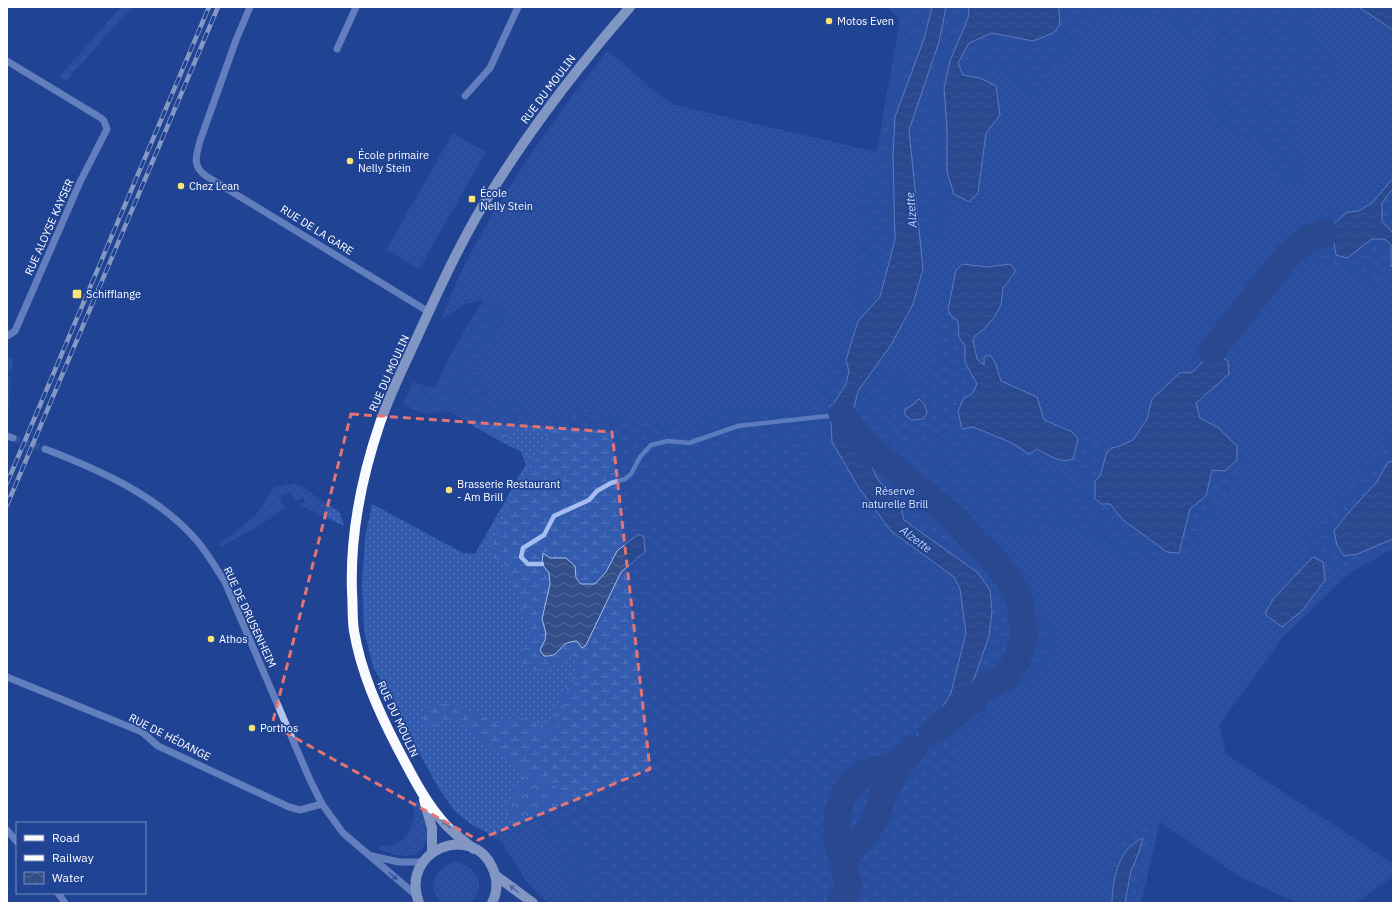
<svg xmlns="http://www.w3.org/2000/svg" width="1400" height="910" viewBox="0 0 1400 910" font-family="'IBM Plex Sans',sans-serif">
<defs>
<pattern id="grass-dots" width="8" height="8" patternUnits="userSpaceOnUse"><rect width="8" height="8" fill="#335cb0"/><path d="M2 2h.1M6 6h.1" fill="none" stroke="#5274bc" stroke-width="1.8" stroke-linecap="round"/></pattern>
<pattern id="forest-crowns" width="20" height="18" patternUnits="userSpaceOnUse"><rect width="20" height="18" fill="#335cb0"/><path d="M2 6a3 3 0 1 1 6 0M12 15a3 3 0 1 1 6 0" fill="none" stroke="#5274bc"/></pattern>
<pattern id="wetland-marsh" width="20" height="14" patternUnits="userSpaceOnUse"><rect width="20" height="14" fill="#335cb0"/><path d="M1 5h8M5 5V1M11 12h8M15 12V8" fill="none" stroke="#5274bc"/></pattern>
<pattern id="water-waves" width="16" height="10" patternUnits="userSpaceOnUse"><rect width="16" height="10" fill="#344e89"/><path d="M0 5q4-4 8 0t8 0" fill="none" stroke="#52699b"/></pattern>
</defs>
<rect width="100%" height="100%" fill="#204393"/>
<g fill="url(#grass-dots)">
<path d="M887 7H1393V462H1388L1357 554 1393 539V549L1352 571 1283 637 1219 725 1226 754 1393 864V876L1356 903H1298L1240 877 1160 822 1141 903H548L539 895 524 878 503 845 490 834 472 825 454 810 438 787 416 747 389 694 373 667 364 630 362 583 365 538 372 504 463 553 475 554 526 464 520 451 503 443 524 407 514 399 489 409 477 365 505 314 494 296 463 305 441 320C447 304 454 288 461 272 501 192 553 120 608 50L653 90 675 105 877 152 900 19Z"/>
<path d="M453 133 486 152 419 269 386 250Z"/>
<path d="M7 357 13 358 12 372 7 370Z"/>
<path d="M7 376 11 378 8 414H7Z"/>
<path d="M295 484 300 485 340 513 344 526 302 506 301 504 305 502 303 498 296 501 290 492 279 498 285 508 257 527 221 547 219 544 256 515 274 487Z"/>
<path d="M417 801C421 810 426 818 427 828 428 834 427 840 424 846 414 863 392 854 378 849L380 846C405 848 418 827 413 803Z"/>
<path d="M456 862C477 866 488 888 470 903H443C424 889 436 866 456 862Z"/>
</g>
<g fill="url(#forest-crowns)">
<path d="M121 7H132L66 81 59 77Z"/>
<path d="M887 7H932L924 39 895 117 893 156 895 240 881 245C877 266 875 297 855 309L852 305 863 239 860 197 873 177 900 19Z"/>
<path d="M946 7H969L968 18 950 61 944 88 947 126V172L954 194 943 236 920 233 909 130 939 42Z"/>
<path d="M1057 7H1314L1306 15 1312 41 1327 48 1335 70 1325 88 1310 94 1295 93 1298 126 1286 143 1305 158 1303 176 1290 184 1274 176 1271 161 1275 149 1260 145 1217 124 1201 84 1221 34 1199 18 1192 34 1180 35 1176 24 1160 17 1126 10 1085 21 1068 64 1049 72 1036 91H1025L1010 76 991 67 980 78 963 75 958 63 969 43 992 33 1033 41 1059 9Z"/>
<path d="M494 296 505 314 477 365 489 409 514 399 524 407 503 443 448 411 424 414 403 404 413 382 435 388 449 357 484 298Z"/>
<path d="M840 359 846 360 849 371 846 384 834 403 832 442 859 488 891 531 954 577 960 589H1013L1033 596 1054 633 1049 663 1025 683 1005 678 990 683 988 719 966 729 893 808 883 903H578L562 888 566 857 539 826H516L504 815 543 736 621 572 688 465 702 429 711 416 731 412 829 406 820 396V381L827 370Z"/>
<path d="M885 369H898L919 383 918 391 894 410 915 445 962 429 973 427 1010 442 1102 504H1110L1123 520 1167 552 1131 561 1063 522 1017 535 979 537 951 507 914 501 931 522 932 541 904 520 900 501 878 480 859 439 852 416 858 391Z"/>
</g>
<g fill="url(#wetland-marsh)" fill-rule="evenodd">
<path d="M1393 188V232L1382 221V203Z"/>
<path d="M1332 211 1347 212 1326 233 1347 258 1372 239H1385L1391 245V267L1383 277 1371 284 1363 283 1351 271 1337 266 1327 261H1318L1301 254 1294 257 1288 255V244L1300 232 1319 226 1322 217Z"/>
<path d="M948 310 951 316 958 321 959 337 965 346V362L977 384 973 393 963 399 959 412 962 429 915 445 902 444 892 426 894 410 918 391 931 371ZM918 400 925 405 905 409Z"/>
<path d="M581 408 630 423 668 425 676 427 689 443 688 465 715 456 736 438 797 444 806 458 745 744 752 756 765 760 807 751 843 725 868 678 893 643 929 622 960 589 966 633 951 693 933 723 919 733 898 758 865 773 923 750 927 740 949 719 978 573 932 541 931 522 914 501 913 485 933 494 951 507 979 537 1001 556 1017 579 1024 601 1028 639 1020 664 1004 684 998 688 956 730 962 903H612L593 883V865L556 785 518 768 458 722 441 719 434 726 427 728 422 722 424 711 437 703 459 706 496 723 515 717 534 720 543 736 553 733 583 664 573 656C563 660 545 671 534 670 529 669 523 664 519 659L520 655 528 645 530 629 516 587 504 563 494 560 490 549 509 504 558 420ZM637 534 645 552 621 572 586 645C572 640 564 640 557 654L540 650 545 640 546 633 542 619 550 584 549 573 542 564 543 553 550 558H566L576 578 581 584H595L606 572 617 551Z"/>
<path d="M1072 432 1112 448C1101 457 1105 470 1095 481V499L1085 480 1056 459 1067 461 1078 439Z"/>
<path d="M1393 434V462H1388L1376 483 1349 512 1334 531 1357 554 1393 539V544L1343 571 1302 552Z"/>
<path d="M1237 446 1242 456 1244 466 1240 479 1199 529 1188 550 1179 553 1190 509 1206 496 1212 470 1237 460Z"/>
<path d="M1144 825 1152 828 1141 866 1139 886 1131 903H1107L1108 876 1116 853 1127 836 1136 829Z"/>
</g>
<g fill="url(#water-waves)" stroke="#a5beef">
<path d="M932 7H946L939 42 909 130 923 269 913 304 891 345 858 391 852 416 859 439 878 480 900 501 904 520 978 573 990 590 992 611 989 636 975 676 966 697 949 719 927 740 923 750 892 778 864 773 898 758 919 733 933 723 951 693 966 633 960 589 954 577 891 531 859 488 832 442 830 406 834 403 846 384 849 371 846 360 858 321 880 297 895 240 893 156 895 117 924 39Z"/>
<path d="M969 7H1057L1059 9 1060 25 1053 33 1033 41 992 33 969 43 958 63 963 75 980 78 996 86 1000 115 986 133 978 193 969 202 954 194 947 172V126L944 88 950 61 968 18Z"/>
<path d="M1359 7H1393V30L1360 8Z"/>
<path d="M1393 178V188L1382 203V221L1393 233V263L1391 267V245L1385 239H1372L1347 258 1336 255 1334 243 1325 233 1347 212 1359 211 1373 202Z"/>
<path d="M963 264 987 267 1010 264 1016 271 1003 288 1001 305 995 316 984 329 975 336 973 340 977 359 984 365V357L990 355 995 362 1001 381 1037 397 1044 420 1072 432 1078 439 1073 459C1060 464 1049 455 1037 449L1029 454 1010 442 973 427 962 429 958 412 963 399 973 393 977 384 965 362V346L959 337 958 321 951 316 948 310 956 270Z"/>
<path d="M1212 351 1228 361 1229 374 1196 403 1200 418 1219 428 1237 446V460L1225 471 1212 470 1206 496 1190 509 1179 553 1167 552 1123 520 1110 504H1102L1095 499V481L1100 476 1107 452 1112 448 1120 446 1133 440 1147 419 1152 399 1180 373 1193 372Z"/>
<path d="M919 399 925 405 927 413 923 419 911 420 905 415V409L910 407Z"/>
<path d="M1388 462H1393V539L1357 554 1344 556 1337 545 1334 531 1349 512 1376 483Z"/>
<path d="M638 534 644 537 645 552 621 572 586 645 582 648 577 641C555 642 564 657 544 656L540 650 545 640 546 633 542 619 550 584 549 573 542 564 543 553 550 558H566L575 566 576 578 581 584H595L606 572 617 551Z"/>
<path d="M1313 557 1323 562 1325 580 1303 610 1282 627 1265 614 1273 599Z"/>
<path d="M1143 838 1139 852 1131 871 1125 903H1112C1112 886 1117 856 1132 845 1135 842 1139 840 1143 838Z"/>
</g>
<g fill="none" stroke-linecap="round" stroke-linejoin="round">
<path stroke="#a5beef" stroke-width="4.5" d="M542 564H528L521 557 523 548 544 535 554 516 589 500 597 491 611 483 625 479 631 474 640 457 651 445 668 441 689 443 738 426 837 415"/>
<g stroke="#344e89" stroke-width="27">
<path d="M1212 351 1288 255 1308 239 1325 233"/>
<path d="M842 414 859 439 913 485 952 516 973 540 991 557 1007 577 1020 600 1024 638 1016 662 1005 678 990 683 973 700 932 732"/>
<path d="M843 859 837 840 838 811 847 788 864 773 900 763"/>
<path d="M840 903 848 886 843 859 870 828 878 813 882 797 900 763 914 749"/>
</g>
<path stroke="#415fa3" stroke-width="7" stroke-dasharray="7 3.5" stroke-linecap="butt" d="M13 438 45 449"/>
<g stroke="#b1c5ee" stroke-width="7">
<path d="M250 7 236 40 200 141C196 156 192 166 206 176L429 312"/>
<path d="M337 49 356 7"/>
<path d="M7 61 101 118 104 121 107 129 80 182 15 331 7 336"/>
<path d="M465 96 490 68 518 7"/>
<path d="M7 436 13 438"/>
<path d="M45 449C100 470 159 496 198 542 208 554 216 568 225 582L310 780 322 804 343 833 417 896"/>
<path d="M7 677 142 732 158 746 289 807 300 810 322 804"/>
<path d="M7 830 17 842"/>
<path d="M372 856 399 862H423"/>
<path d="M58 893 65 903"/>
</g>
<g stroke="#f8faff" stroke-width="10">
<path d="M424 800 432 828V853"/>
<path d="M474 849C464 841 453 833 445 824 424 801 411 773 397 747 378 710 361 672 354 631 352 618 353 605 352 592 350 536 362 476 380 423 389 396 402 370 414 344 435 298 456 251 482 207 525 136 575 70 630 7"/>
<path d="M495 875 533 903"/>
<path d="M419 903C399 850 472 822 492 867 498 879 498 891 492 903"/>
</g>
<defs>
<g id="rail">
<path d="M7 483 209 7"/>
<path d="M7 505 218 7"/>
</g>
</defs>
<use href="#rail" stroke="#fff" stroke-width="4.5"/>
<use href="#rail" stroke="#204393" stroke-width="3" stroke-dasharray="9" stroke-linecap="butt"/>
</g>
<defs><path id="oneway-solid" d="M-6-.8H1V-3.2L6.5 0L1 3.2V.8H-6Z"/></defs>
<g fill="#8195c4">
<use href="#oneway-solid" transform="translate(446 824) rotate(-134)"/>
<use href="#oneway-solid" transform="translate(514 889) rotate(-143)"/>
</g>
<use fill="#5370b3" href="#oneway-solid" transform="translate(393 876) rotate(41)"/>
<path d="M0 0H1400V910H0ZM351 414 612 432 650 769 478 840 272 725Z" fill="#204393" fill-opacity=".55" fill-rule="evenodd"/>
<path fill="none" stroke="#e47373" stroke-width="3" stroke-dasharray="8 5" stroke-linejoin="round" d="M351 414 612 432 650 769 478 840 272 725Z"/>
<g fill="#fbe572" stroke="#204393" stroke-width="1.5">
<circle cx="829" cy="21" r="4"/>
<circle cx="350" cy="161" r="4"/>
<circle cx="181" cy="186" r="4"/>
<rect x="468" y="195" width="8" height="8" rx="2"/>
<rect x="72" y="289" width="10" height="10" rx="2"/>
<circle cx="449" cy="490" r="4"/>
<circle cx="211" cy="639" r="4"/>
<circle cx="252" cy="728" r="4"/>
</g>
<g text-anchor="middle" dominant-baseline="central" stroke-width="3.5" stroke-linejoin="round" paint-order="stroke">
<g font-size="11" fill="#fff" stroke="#204393" text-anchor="start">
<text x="837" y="21">Motos Even</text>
<text x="358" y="155">École primaire<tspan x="358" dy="13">Nelly Stein</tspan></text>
<text x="189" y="186">Chez Lean</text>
<text x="480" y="193">École<tspan x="480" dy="13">Nelly Stein</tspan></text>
<text x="86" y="294">Schifflange</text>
<text x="457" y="484">Brasserie Restaurant<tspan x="457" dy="13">- Am Brill</tspan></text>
<text x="219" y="639">Athos</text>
<text x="260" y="728">Porthos</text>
</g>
<g font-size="11" fill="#fff" stroke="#204393">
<text transform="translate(548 89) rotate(-53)">RUE DU MOULIN</text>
<text transform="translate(49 227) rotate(-66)">RUE ALOYSE KAYSER</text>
<text transform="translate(317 230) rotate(32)">RUE DE LA GARE</text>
<text transform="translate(389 373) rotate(-66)">RUE DU MOULIN</text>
<text transform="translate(250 617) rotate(65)">RUE DE DRUSENHEIM</text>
<text transform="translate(398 719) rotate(65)">RUE DU MOULIN</text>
<text transform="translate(170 737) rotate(27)">RUE DE HÉDANGE</text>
</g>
<g font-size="11" fill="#d7e2fa" stroke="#204393">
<text x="895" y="491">Réserve<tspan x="895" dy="13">naturelle Brill</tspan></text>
</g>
<g font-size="12" font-style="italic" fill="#bed0f4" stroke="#204393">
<text transform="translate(911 210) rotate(-95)">Alzette</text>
<text transform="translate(916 539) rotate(37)">Alzette</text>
</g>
</g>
<rect width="1400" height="910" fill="none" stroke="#ffffff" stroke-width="16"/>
<rect x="16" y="822" width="130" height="72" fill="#204393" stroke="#798ebe"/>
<rect x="24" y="835" width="20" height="6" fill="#f8faff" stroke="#798ebe"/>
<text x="52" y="842" font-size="12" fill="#ffffff">Road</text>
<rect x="24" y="855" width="20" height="6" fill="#ffffff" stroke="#798ebe"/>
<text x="52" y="862" font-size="12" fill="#ffffff">Railway</text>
<rect x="24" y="872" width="20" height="12" fill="url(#water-waves)" stroke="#798ebe"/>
<text x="52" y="882" font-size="12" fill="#ffffff">Water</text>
</svg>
